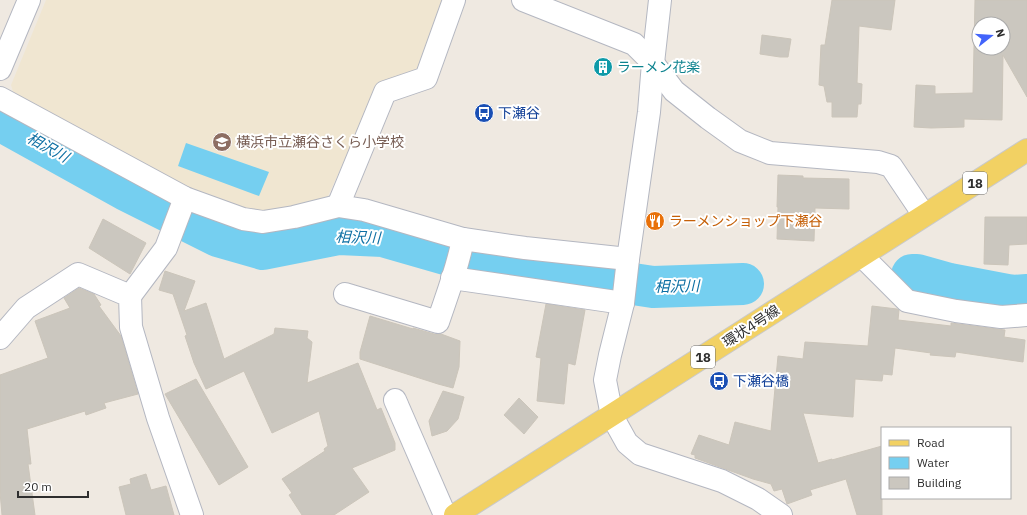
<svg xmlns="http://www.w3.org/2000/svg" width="1027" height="515" viewBox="0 0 1027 515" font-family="'IBM Plex Sans','Noto Sans JP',sans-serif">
<rect width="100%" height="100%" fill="#efe9e1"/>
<path fill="#f0e6d1" d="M46 0H444L425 60 413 76 377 90 327 198 295 209 257 212 165 182 16 102 11 85Z"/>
<path fill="#75cff0" d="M186 143 269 172 259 196 178 166Z"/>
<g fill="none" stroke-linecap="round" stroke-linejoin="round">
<g stroke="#75cff0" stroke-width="42">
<path d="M0 120 126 190 218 236 263 249 339 234 383 236 477 263 600 279 653 287 743 284"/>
<path d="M912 275H917L949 284 1012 296 1027 295"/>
</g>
</g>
<g fill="#cbc7bf" stroke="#cbc5ba" fill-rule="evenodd">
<path d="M832 0H895L891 30 859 26 857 83 862 84 861 104H858L857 117H832V102H827L824 86 819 85 821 45H825Z"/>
<path d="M975 0H1027V97L1003 55 1002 120 964 119V127L931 128 914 127 916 85 935 86V94L973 93ZM979 24H1003V48H979Z"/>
<path d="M762 35 791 39 788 57H780L760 54Z"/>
<path d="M778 175 803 176V178L849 179V209L815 208 814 241 777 239 778 207H777Z"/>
<path d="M985 217H1027V244L1009 245 1008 265 984 264Z"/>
<path d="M103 219 146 243 130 274 89 248Z"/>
<path d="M165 271 195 281 184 311 206 303 224 359 274 334 275 328 308 331 307 338 312 342 307 383 358 363 377 410 381 408 395 443V450L352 468 369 492 334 515H302L289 495 292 493 282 479 325 451 324 449 328 446 319 411 272 433 244 371 206 389 194 363 185 336 187 335 173 294 159 290Z"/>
<path d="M79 288 94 294 101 305 99 306 121 336 138 394 104 403 106 408 86 415 85 411 27 429 31 464H28L35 515H2L0 492V375L48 358 35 321 70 308 64 298Z"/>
<path d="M546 304 585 310 575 365 568 363 564 404 537 401 541 358 536 357Z"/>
<path d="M872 306 897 309 899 310 898 320 951 326V323L1005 330 1004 337 1025 340 1023 362 956 352 955 357 930 355 931 353 895 348 892 375 883 374 882 381 855 379 853 417 803 413 818 463 832 459V460L882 446V515H857L846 479 810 490 812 495 787 504 782 489 774 491 771 484 753 479 695 458V455L691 454 699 435 729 445 735 422 771 431 778 356 803 359 805 342 868 346Z"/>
<path d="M370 316 413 329V328L434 334H441L460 341 459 367 453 388 438 384 360 359V352Z"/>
<path d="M196 379 248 467 219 485 165 394Z"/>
<path d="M443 391 464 397 458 419 447 431 432 436 429 421Z"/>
<path d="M519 398 538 417 524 434 504 415Z"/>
<path d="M146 474 151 490 166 486 174 515H126L119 487 131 484 130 479Z"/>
</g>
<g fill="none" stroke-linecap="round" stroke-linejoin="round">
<defs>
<g id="minor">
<path d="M523 0 634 44 653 63 674 91 708 118 740 141 770 153 878 162 891 166 924 215"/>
<path d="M660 0 653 63 649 112 628 259 623 303 610 355 605 380 612 416 627 443 640 454 722 481 758 499 781 515"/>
<path d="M0 69 29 0"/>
<path d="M0 98 185 198 243 219 263 222 294 217 338 206 364 210 463 239 525 248 628 259"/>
<path d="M338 206 385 92 426 78 454 0"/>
<path d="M862 256 907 301 956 311 1001 317 1027 315"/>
<path d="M452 278 623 303"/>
<path d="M345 294 438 322C447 295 458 267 463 239"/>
<path d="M130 296 166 248 185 198"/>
<path d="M0 338 26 308 78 274 130 296 131 327 158 418 192 515"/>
<path d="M395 400 445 515"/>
</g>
<path id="major" d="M455 515C646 394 836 271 1027 150"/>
</defs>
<use href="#minor" stroke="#b4b7c1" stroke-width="24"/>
<use href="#major" stroke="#c9c9c9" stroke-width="24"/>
<use href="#minor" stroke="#fff" stroke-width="22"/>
<use href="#major" stroke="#f2d163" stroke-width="22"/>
</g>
<defs>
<symbol id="building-disc" viewBox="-11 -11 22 22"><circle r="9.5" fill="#0f9aa8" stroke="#fff"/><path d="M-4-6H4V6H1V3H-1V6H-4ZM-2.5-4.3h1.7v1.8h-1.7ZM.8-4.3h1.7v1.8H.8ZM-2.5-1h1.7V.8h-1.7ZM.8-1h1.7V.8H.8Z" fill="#fff"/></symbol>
<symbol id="bus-disc" viewBox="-11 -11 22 22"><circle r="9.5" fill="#1a4fb4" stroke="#fff"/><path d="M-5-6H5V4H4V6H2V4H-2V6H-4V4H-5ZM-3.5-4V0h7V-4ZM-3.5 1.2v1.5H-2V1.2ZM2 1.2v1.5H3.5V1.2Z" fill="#fff"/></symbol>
<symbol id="school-disc" viewBox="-11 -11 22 22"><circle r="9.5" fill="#8d6e63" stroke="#fff"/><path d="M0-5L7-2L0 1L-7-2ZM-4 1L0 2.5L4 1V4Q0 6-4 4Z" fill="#fff"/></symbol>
<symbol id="restaurant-disc" viewBox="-11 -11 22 22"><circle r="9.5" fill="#e8710a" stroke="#fff"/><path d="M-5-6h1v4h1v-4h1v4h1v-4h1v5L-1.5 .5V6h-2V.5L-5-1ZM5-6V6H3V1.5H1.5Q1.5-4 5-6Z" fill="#fff"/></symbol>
</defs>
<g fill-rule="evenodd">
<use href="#building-disc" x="592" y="56" width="22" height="22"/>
<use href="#bus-disc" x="473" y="102" width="22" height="22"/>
<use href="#school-disc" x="211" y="131" width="22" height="22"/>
<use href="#restaurant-disc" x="644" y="210" width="22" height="22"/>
<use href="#bus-disc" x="708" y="370" width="22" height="22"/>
</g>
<g text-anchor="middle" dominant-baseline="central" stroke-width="4" stroke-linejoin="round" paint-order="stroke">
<g fill="#fff" stroke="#6d6d6d" stroke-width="1">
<rect x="963" y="172" width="24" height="22" rx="3"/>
<rect x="691" y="346" width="24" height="22" rx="3"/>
</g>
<g font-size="13" font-weight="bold" fill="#2e2e2e">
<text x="975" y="183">18</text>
<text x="703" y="357">18</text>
</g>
<g font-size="14" fill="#0d838f" stroke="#fff" text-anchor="start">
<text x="617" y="67">ラーメン花楽</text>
</g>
<g font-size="14" fill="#164399" stroke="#fff" text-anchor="start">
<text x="498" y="113">下瀬谷</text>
<text x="733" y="381">下瀬谷橋</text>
</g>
<g font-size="14" fill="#785e54" stroke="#fff" text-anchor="start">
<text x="236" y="142">横浜市立瀬谷さくら小学校</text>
</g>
<g font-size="14" fill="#c56008" stroke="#fff" text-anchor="start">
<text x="669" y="221">ラーメンショップ下瀬谷</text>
</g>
<g font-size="14" fill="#2e2e2e" stroke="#fff">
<text transform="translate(751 326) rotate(-33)">環状4号線</text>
</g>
<g font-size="15" font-style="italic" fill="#0d6fa3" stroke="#fff">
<text transform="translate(48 147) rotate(29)">相沢川</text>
<text transform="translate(358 237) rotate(2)">相沢川</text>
<text transform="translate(677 286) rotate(-1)">相沢川</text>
</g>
</g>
<rect x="881" y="427" width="130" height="72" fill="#ffffff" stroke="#ababab"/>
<rect x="889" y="440" width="20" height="6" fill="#f2d163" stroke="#ababab"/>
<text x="917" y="447" font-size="12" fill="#2e2e2e">Road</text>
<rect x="889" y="457" width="20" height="12" fill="#75cff0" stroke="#ababab"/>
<text x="917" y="467" font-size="12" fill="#2e2e2e">Water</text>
<rect x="889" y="477" width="20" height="12" fill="#cbc7bf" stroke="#ababab"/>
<text x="917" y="487" font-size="12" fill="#2e2e2e">Building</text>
<g transform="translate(991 36) rotate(73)"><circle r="19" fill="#ffffff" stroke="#ababab"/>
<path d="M0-3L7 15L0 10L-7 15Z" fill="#4264fb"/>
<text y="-6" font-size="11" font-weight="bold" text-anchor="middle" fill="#2e2e2e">N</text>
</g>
<path d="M18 491v6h70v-6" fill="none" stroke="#2e2e2e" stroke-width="2"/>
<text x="24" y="491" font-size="12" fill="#2e2e2e" stroke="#ffffff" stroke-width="3" paint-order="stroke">20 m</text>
</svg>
